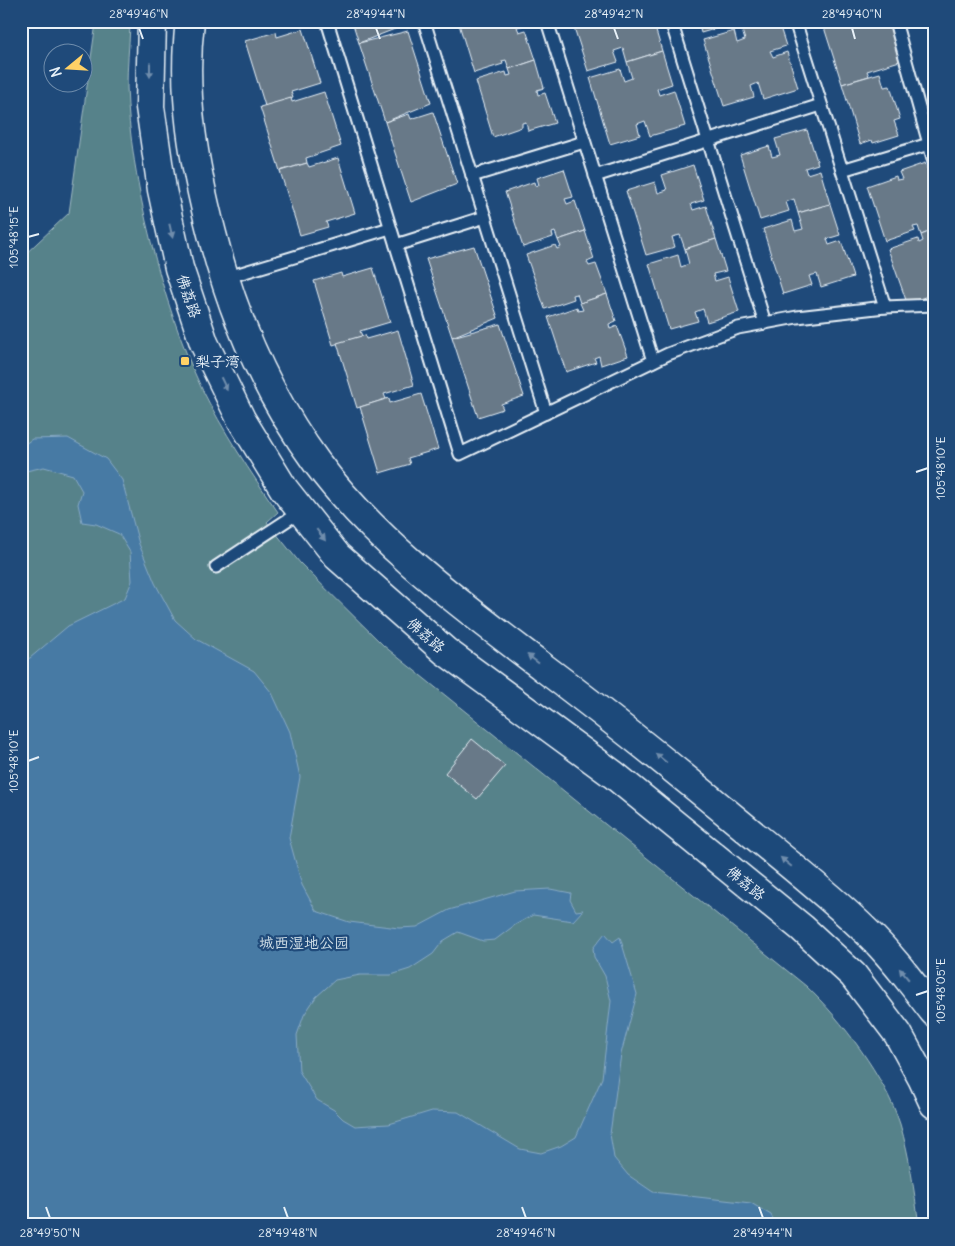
<svg xmlns="http://www.w3.org/2000/svg" width="955" height="1246" viewBox="0 0 955 1246" font-family="Delius,'LXGW WenKai TC',sans-serif">
<rect width="100%" height="100%" fill="#1f4a7a"/>
<filter id="ink" filterUnits="userSpaceOnUse"><feTurbulence type="fractalNoise" baseFrequency=".02" numOctaves="2"/><feDisplacementMap in="SourceGraphic" scale="10" xChannelSelector="R" yChannelSelector="G"/><feConvolveMatrix kernelMatrix="1 2 1 2 8 2 1 2 1" color-interpolation-filters="sRGB"/></filter>
<g filter="url(#ink)">
<path fill="#57828a" stroke="#a0bac1" d="M96 23 130 26C129 46 127 67 127 87 130 178 162 304 201 387 223 431 250 472 278 512L267 522 300 563 384 646 806 986C842 1020 885 1077 900 1124 910 1157 914 1191 919 1225H21V258L69 213Z"/>
<path fill="#477aa4" stroke="#87aac6" d="M68 438 106 459 122 480 139 544 155 583 175 620 196 639 254 671 272 693 290 732 300 777 289 838 302 885 316 911 349 922 399 928 417 927 449 910 515 891 550 889 571 893 570 900 576 911 583 910 573 921 533 915 515 925 495 940 483 941 458 932 443 941 433 954 410 969 391 975H360L335 980 316 997 304 1015 297 1035 299 1071 317 1100 334 1110 343 1119 355 1126 370 1125 389 1124 432 1111 458 1112 520 1149 541 1153 561 1146 576 1137 602 1078 611 1001 605 976 594 957 593 948 605 933 613 942 620 937 637 994 621 1054 610 1134 614 1158 628 1175 653 1192 751 1203 771 1215 776 1225H21V661L30 658 68 626 125 598 132 581 130 552 119 534 96 524 82 522 78 504 82 491 73 475 44 467 26 471 25 486 21 492V447L32 439Z"/>
<g fill="#687988" stroke="#e8f1f8">
<path d="M352 21H404L405 25 359 43Z"/>
<path d="M458 21H524L525 25 517 27 519 32 526 30 536 60 509 69 506 60 502 61 503 64 474 73Z"/>
<path d="M572 21H653L662 51 627 62 623 48 614 51 618 62 588 71Z"/>
<path d="M698 21H731V24L701 33Z"/>
<path d="M750 21H778L786 46 770 51 773 57 787 52 798 88 763 99 758 83 751 86 754 97 724 106 703 40 734 31 737 43 745 40 740 24Z"/>
<path d="M822 21H891L903 60 867 71 869 76 842 84Z"/>
<path d="M303 29 320 83 291 92 293 98 265 106 245 41 276 32 277 37Z"/>
<path d="M408 31 431 103 385 122 359 43Z"/>
<path d="M662 51 672 84 657 89 659 95 674 90 685 126 650 136 645 121 637 124 640 135 610 144 590 78 620 69 624 81 632 78 627 62Z"/>
<path d="M536 60 544 88 537 90 538 95 545 93 555 123 528 131 526 122 522 123V127L493 137 476 81 506 72 507 76 511 75 509 69Z"/>
<path d="M880 73 884 87 890 86 900 119 894 121 899 135 873 143 872 140 860 144 842 84Z"/>
<path d="M324 92 341 146 306 158 307 163 280 171 260 107 291 98 292 102Z"/>
<path d="M433 112 457 184 411 202 385 122 409 114 411 119Z"/>
<path d="M807 130 818 164 805 168 807 174 820 170 830 204 798 213 794 199 786 202 789 211 760 220 740 155 769 146 772 157 780 155 775 139Z"/>
<path d="M338 158 355 213 326 222 328 227 300 235 280 171 307 163 309 167Z"/>
<path d="M925 163 934 187V191L928 193 929 198 934 196V230L921 235 918 226 913 227 915 231 885 241 867 186 896 176 897 180 902 179 899 172Z"/>
<path d="M693 165 704 200 691 204 693 210 706 206 716 239 685 249 680 235 672 237 675 247 646 255 626 191 655 182 658 193 667 190 662 175Z"/>
<path d="M564 169 573 197 565 199 567 204 575 201 585 231 558 240 555 232 552 233 553 237 523 247 505 192 534 182 535 186 539 185 537 178Z"/>
<path d="M830 204 840 235 827 239 829 245 841 241 853 277 821 287 817 274 809 276 812 285 783 294 763 229 792 220 795 231 803 229 798 213Z"/>
<path d="M934 230V294L907 303 888 249 918 239 919 243 923 241 921 235Z"/>
<path d="M585 231 594 259 587 262 589 266 596 264 607 294 580 303 577 294 573 295 574 299 545 309 526 255 555 245 557 249 561 247 558 240Z"/>
<path d="M716 239 726 271 713 274 715 281 728 277 739 312 707 322 703 309 695 312 698 321 669 329 649 264 678 255 681 267 689 264 685 249Z"/>
<path d="M474 246 498 318 452 337 426 259Z"/>
<path d="M373 268 390 322 360 331 362 336 333 345 314 281 341 273 342 277Z"/>
<path d="M607 294 616 321 609 324 610 329 617 326 628 356 601 365 599 356 594 358 596 362 566 372 548 317 577 307 578 311 583 310 580 303Z"/>
<path d="M500 324 524 396 501 404 503 409 478 417 452 337Z"/>
<path d="M398 330 414 385 384 394 386 399 357 408 337 343 365 335 366 339Z"/>
<path d="M421 394 438 449 408 458 410 464 380 473 360 407 389 398 390 403Z"/>
<path d="M472 739 505 766 477 799 445 773Z"/>
</g>
<g fill="none" stroke-linecap="round" stroke-linejoin="round">
<defs>
<g id="service">
<path d="M327 21 460 454 668 354 738 328 797 317 885 307 934 305"/>
<path d="M424 21 546 413"/>
<path d="M547 21 653 361"/>
<path d="M671 21 765 323"/>
<path d="M795 21 885 307"/>
<path d="M895 21 934 162"/>
<path d="M842 170 929 144"/>
<path d="M472 176 584 142"/>
<path d="M595 176 821 105"/>
<path d="M396 245 485 217"/>
<path d="M225 278 390 228"/>
<path d="M216 567 301 511"/>
</g>
<g id="secondary">
<path d="M152 21 150 107 162 190 179 268 204 343 241 419 284 489 337 556 445 651 614 775 802 928 853 975 898 1034 922 1078 934 1104"/>
<path d="M190 21C181 93 194 165 212 234 233 316 267 395 317 463 378 545 464 607 544 668 612 719 678 772 743 826 785 861 828 894 867 932 892 956 913 985 934 1012"/>
</g>
</defs>
<use href="#service" stroke="#e8f1f8" stroke-width="15"/>
<use href="#secondary" stroke="#e8f1f8" stroke-width="31"/>
<use href="#service" stroke="#1f4a7a" stroke-width="11"/>
<use href="#secondary" stroke="#1f4a7a" stroke-width="28"/>
</g>
<defs><path id="oneway-solid" d="M-6-.8H1V-3.2L6.5 0L1 3.2V.8H-6Z" transform="scale(1.25)"/></defs>
<g fill="#6f8dac">
<use href="#oneway-solid" transform="translate(150 70) rotate(90)"/>
<use href="#oneway-solid" transform="translate(171 231) rotate(77)"/>
<use href="#oneway-solid" transform="translate(224 384) rotate(64)"/>
<use href="#oneway-solid" transform="translate(321 535) rotate(52)"/>
<use href="#oneway-solid" transform="translate(533 659) rotate(-143)"/>
<use href="#oneway-solid" transform="translate(661 758) rotate(-140)"/>
<use href="#oneway-solid" transform="translate(786 862) rotate(-140)"/>
<use href="#oneway-solid" transform="translate(904 974) rotate(-130)"/>
</g>
</g>
<path fill="none" stroke="#e8f1f8" stroke-width="2" d="M139 28 143 39M376 28 380 39M614 28 618 39M852 28 855 39M28 237 39 234M916 472 928 468M28 761 39 757M916 995 928 991M46 1207 50 1218M284 1207 288 1218M522 1207 526 1218M759 1207 763 1218"/>
<rect fill="#ffd166" stroke="#1f4a7a" stroke-width="2" x="180" y="356" width="10" height="10" rx="2.5"/>
<g text-anchor="middle" dominant-baseline="central" stroke-width="4.5" stroke-linejoin="round" paint-order="stroke">
<g font-size="15" fill="#e8f1f8" stroke="#1f4a7a">
<text transform="translate(189 296) rotate(71)">佛荔路</text>
<text transform="translate(426 635) rotate(41)">佛荔路</text>
<text transform="translate(746 883) rotate(39)">佛荔路</text>
</g>
<g font-size="15" fill="#e8f1f8" stroke="#1f4a7a" text-anchor="start">
<text x="195" y="361">梨子湾</text>
</g>
<g font-size="15" fill="#d2e0e8" stroke="#1f4a7a">
<text x="304" y="942">城西湿地公园</text>
</g>
</g>
<rect width="955" height="1246" fill="none" stroke="#1f4a7a" stroke-width="55"/>
<g transform="translate(68 68) rotate(252)"><circle r="24" fill="#1f4a7a" stroke="#6f8dac"/>
<path d="M0-4L9 19L0 12L-9 19Z" fill="#ffd166"/>
<text y="-8" font-size="14" font-weight="bold" text-anchor="middle" fill="#e8f1f8">N</text>
</g>
<rect x="28" y="28" width="900" height="1190" fill="none" stroke="#e8f1f8" stroke-width="2"/>
<g font-size="12" text-anchor="middle" fill="#e8f1f8">
<text x="139" y="18">28°49'46"N</text>
<text x="376" y="18">28°49'44"N</text>
<text x="614" y="18">28°49'42"N</text>
<text x="852" y="18">28°49'40"N</text>
<text transform="translate(14 237) rotate(-90)" y="4">105°48'15"E</text>
<text transform="translate(941 468) rotate(-90)" y="4">105°48'10"E</text>
<text transform="translate(14 761) rotate(-90)" y="4">105°48'10"E</text>
<text transform="translate(941 991) rotate(-90)" y="4">105°48'05"E</text>
<text x="50" y="1237">28°49'50"N</text>
<text x="288" y="1237">28°49'48"N</text>
<text x="526" y="1237">28°49'46"N</text>
<text x="763" y="1237">28°49'44"N</text>
</g>
</svg>
